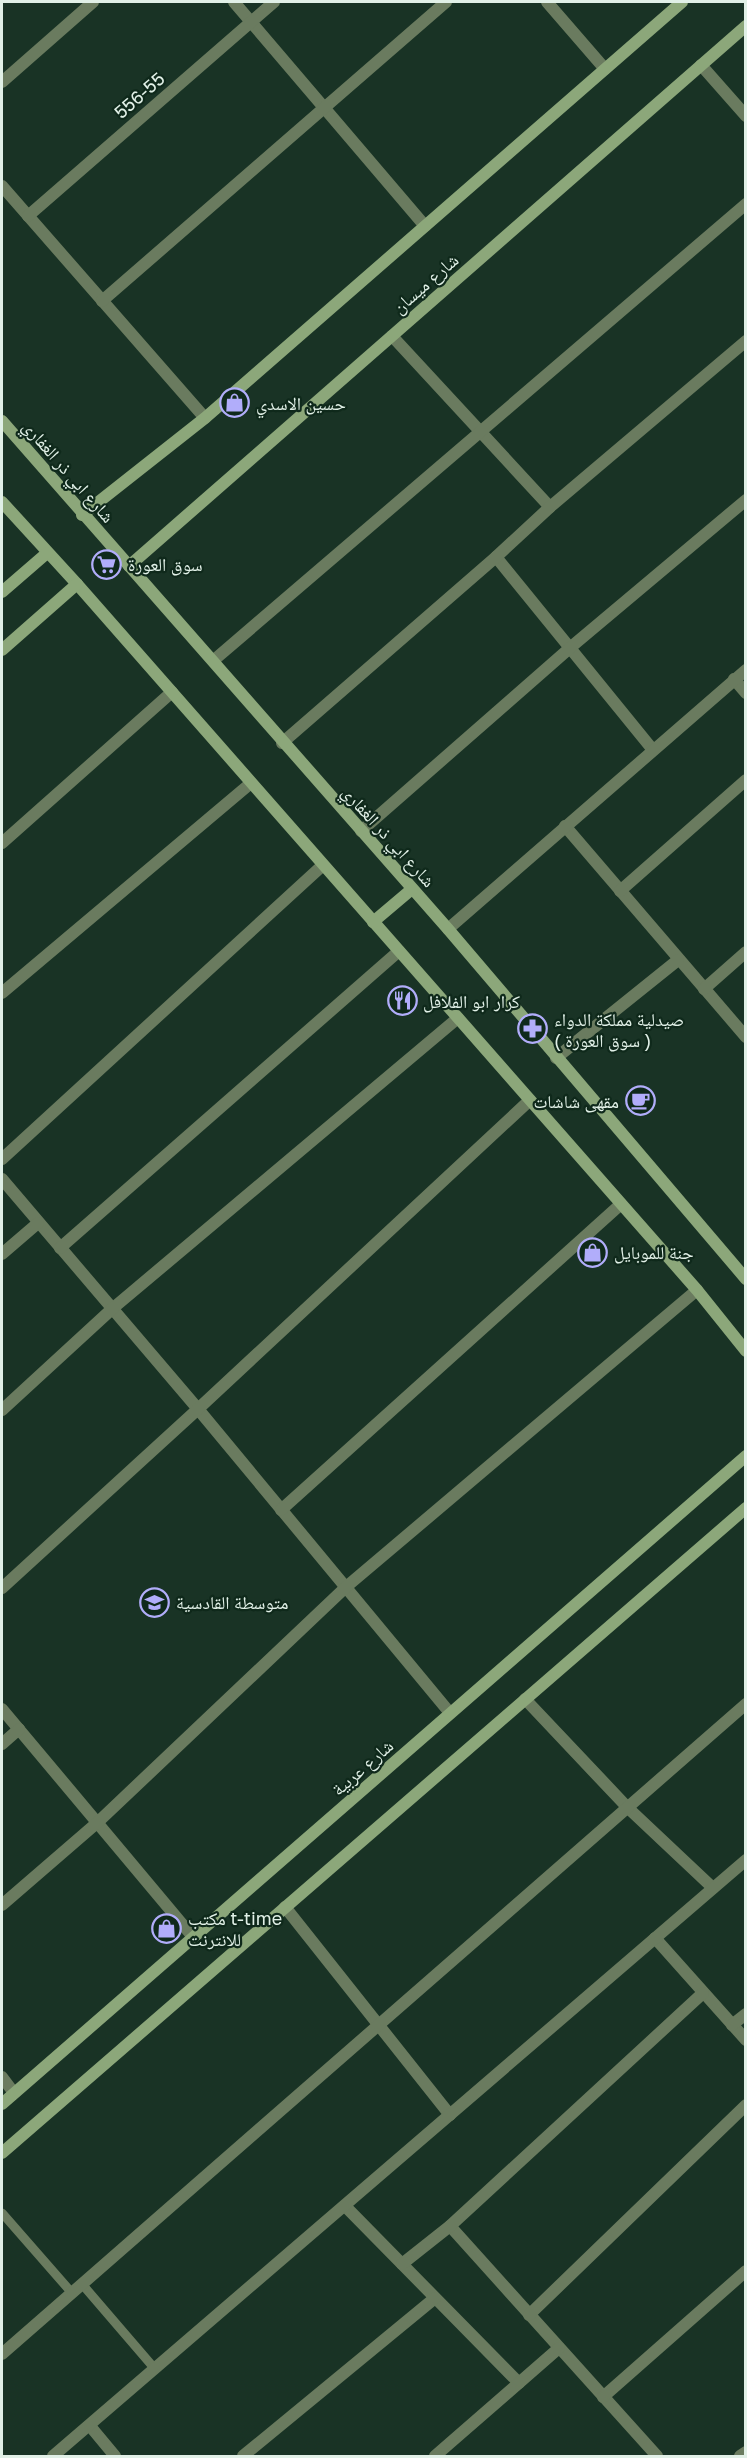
<svg xmlns="http://www.w3.org/2000/svg" width="747" height="2458" viewBox="0 0 747 2458" font-family="'Golos Text','Noto Naskh Arabic',sans-serif">
<rect width="100%" height="100%" fill="#193325"/>
<g fill="none" stroke-linecap="round" stroke-linejoin="round">
<g stroke="#6a7b5f" stroke-width="9">
<path d="M2 2213 72 2293"/>
<path d="M82 2284 155 2369"/>
</g>
<g stroke="#6a7b5f" stroke-width="12">
<path d="M234 2 425 226"/>
<path d="M547 2 605 69"/>
<path d="M701 65 746 116"/>
<path d="M2 82 93 2"/>
<path d="M2 186 205 418"/>
<path d="M28 216 274 2"/>
<path d="M102 301 446 2"/>
<path d="M392 336 550 507"/>
<path d="M496 557 653 750"/>
<path d="M214 660 746 204"/>
<path d="M734 679 746 693"/>
<path d="M282 743 496 557 550 507 746 341"/>
<path d="M565 826 746 1037"/>
<path d="M361 831 571 647 746 500"/>
<path d="M2 843 172 692"/>
<path d="M620 891 746 780"/>
<path d="M448 929 746 670"/>
<path d="M704 989 746 952"/>
<path d="M2 993 251 783"/>
<path d="M556 1058 678 960"/>
<path d="M2 1159 323 865"/>
<path d="M2 1179 198 1409 450 1713"/>
<path d="M60 1248 399 951"/>
<path d="M2 1254 38 1223"/>
<path d="M2 1410 112 1309 458 1018"/>
<path d="M281 1510 621 1204"/>
<path d="M2 1588 198 1409 530 1100"/>
<path d="M525 1699 627 1807 713 1888"/>
<path d="M2 1709 193 1937"/>
<path d="M2 1744 19 1729"/>
<path d="M2 1905 98 1822 346 1587 697 1290"/>
<path d="M285 1907 450 2115"/>
<path d="M655 1938 746 2040"/>
<path d="M732 2025 746 2014"/>
<path d="M2 2077 14 2093"/>
<path d="M345 2206 519 2383"/>
<path d="M450 2226 657 2456"/>
<path d="M402 2264 450 2226 703 1993"/>
<path d="M529 2315 746 2105"/>
<path d="M2 2354 746 1704"/>
<path d="M603 2397 746 2271"/>
<path d="M90 2426 115 2456"/>
<path d="M53 2456 746 1860"/>
<path d="M243 2456 435 2298"/>
<path d="M435 2456 559 2348"/>
<path d="M740 2456 746 2452"/>
</g>
<g stroke="#8ca77a" stroke-width="12">
<path d="M2 421 448 929 746 1279"/>
<path d="M2 502 77 584 697 1290 746 1351"/>
<path d="M82 515 205 418 682 2"/>
<path d="M129 566 746 26"/>
<path d="M2 592 47 553"/>
<path d="M2 650 77 584"/>
<path d="M373 922 412 889"/>
<path d="M2 2104 746 1456"/>
<path d="M2 2153 746 1508"/>
</g>
</g>
<defs>
<symbol id="shop-ring" viewBox="-11 -11 22 22"><circle r="9.5" fill="#0f291b" stroke="#b1adfa" stroke-width="1.5"/><path d="M-5-2.5h2.3a2.7 3.5 0 0 1 5.4 0H5L5.5 6h-11ZM-1.5-2.5h3a1.5 2.3 0 0 0-3 0Z" fill="#b1adfa"/></symbol>
<symbol id="supermarket-ring" viewBox="-11 -11 22 22"><circle r="9.5" fill="#0f291b" stroke="#b1adfa" stroke-width="1.5"/><path d="M-6-5.5h2.5l.6 2H6L4.5 2H-2.5L-4.4-4H-6ZM-1.5 3.2a1.3 1.3 0 1 0 .1 0ZM3 3.2a1.3 1.3 0 1 0 .1 0Z" fill="#b1adfa"/></symbol>
<symbol id="restaurant-ring" viewBox="-11 -11 22 22"><circle r="9.5" fill="#0f291b" stroke="#b1adfa" stroke-width="1.5"/><path d="M-5-6h1v4h1v-4h1v4h1v-4h1v5L-1.5 .5V6h-2V.5L-5-1ZM5-6V6H3V1.5H1.5Q1.5-4 5-6Z" fill="#b1adfa"/></symbol>
<symbol id="pharmacy-ring" viewBox="-11 -11 22 22"><circle r="9.5" fill="#0f291b" stroke="#b1adfa" stroke-width="1.5"/><path d="M-2-6h4v4h4v4h-4v4h-4v-4h-4v-4h4Z" fill="#b1adfa"/></symbol>
<symbol id="cafe-ring" viewBox="-11 -11 22 22"><circle r="9.5" fill="#0f291b" stroke="#b1adfa" stroke-width="1.5"/><path d="M-5.5-4.5H6V0H3Q3 3.5 0 3.5H-2.5Q-5.5 3.5-5.5 0ZM3-3.2v2h1.7v-2ZM-6 4.5H4V6H-6Z" fill="#b1adfa"/></symbol>
<symbol id="school-ring" viewBox="-11 -11 22 22"><circle r="9.5" fill="#0f291b" stroke="#b1adfa" stroke-width="1.5"/><path d="M0-5L7-2L0 1L-7-2ZM-4 1L0 2.5L4 1V4Q0 6-4 4Z" fill="#b1adfa"/></symbol>
</defs>
<g fill-rule="evenodd">
<use href="#shop-ring" x="218" y="386" width="33" height="33"/>
<use href="#supermarket-ring" x="90" y="548" width="33" height="33"/>
<use href="#restaurant-ring" x="386" y="984" width="33" height="33"/>
<use href="#pharmacy-ring" x="516" y="1012" width="33" height="33"/>
<use href="#cafe-ring" x="624" y="1084" width="33" height="33"/>
<use href="#shop-ring" x="576" y="1236" width="33" height="33"/>
<use href="#school-ring" x="138" y="1586" width="33" height="33"/>
<use href="#shop-ring" x="150" y="1912" width="33" height="33"/>
</g>
<g text-anchor="middle" dominant-baseline="central" stroke-width="4.5" stroke-linejoin="round" paint-order="stroke">
<g font-size="18" fill="#e1f0e7" stroke="#0f291b">
<text transform="translate(139 95) rotate(-41)">556-55</text>
<text transform="translate(425 283) rotate(-41)">شارع ميسان</text>
<text transform="translate(69 471) rotate(49)">شارع ابي ذر الغفاري</text>
<text transform="translate(389 836) rotate(48)">شارع ابي ذر الغفاري</text>
<text transform="translate(362 1767) rotate(-41)">شارع عربية</text>
</g>
<g font-size="18" fill="#e1f0e7" stroke="#0f291b" text-anchor="start">
<text x="256" y="403">حسين الاسدي</text>
<text x="128" y="564">سوق العورة</text>
<text x="423" y="1001">كرار ابو الفلافل</text>
<text x="554" y="1019">صيدلية مملكة الدواء<tspan x="554" dy="21">( سوق العورة )</tspan></text>
<text x="619" y="1101" text-anchor="end">مقهى شاشات</text>
<text x="614" y="1252">جنة للموبايل</text>
<text x="176" y="1602">متوسطة القادسية</text>
<text x="188" y="1918">مكتب t-time<tspan x="188" dy="21">للانترنت</tspan></text>
</g>
</g>
<rect width="747" height="2458" fill="none" stroke="#e1f0e7" stroke-width="6"/>
</svg>
